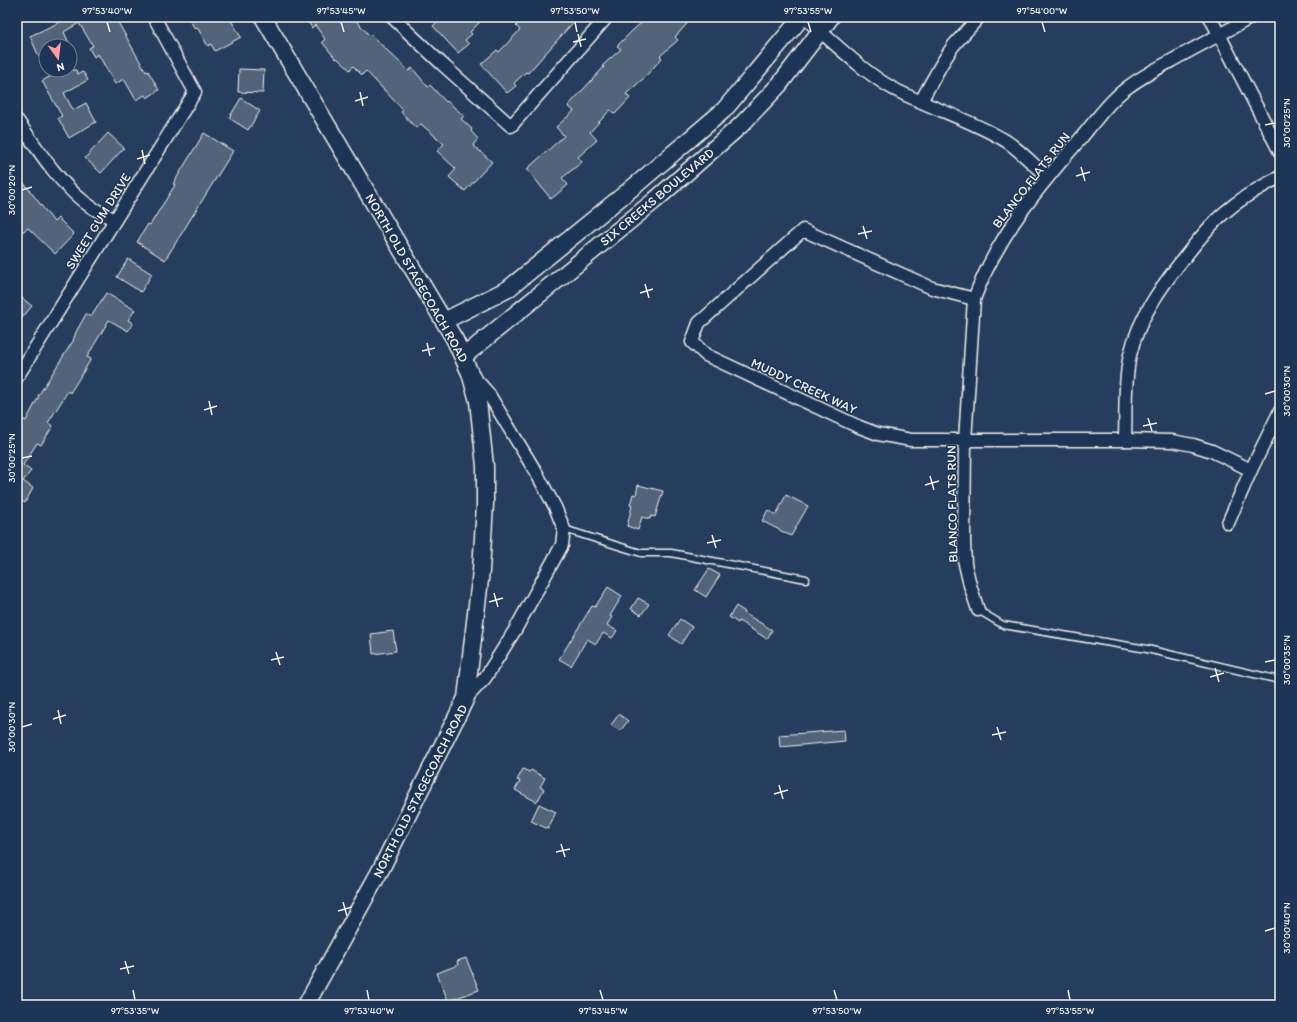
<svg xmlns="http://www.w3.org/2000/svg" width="1297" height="1022" viewBox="0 0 1297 1022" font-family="Itim,sans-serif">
<rect width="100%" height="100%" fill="#263d5d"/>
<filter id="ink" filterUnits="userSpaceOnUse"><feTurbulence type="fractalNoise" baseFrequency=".025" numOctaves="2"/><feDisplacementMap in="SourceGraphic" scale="8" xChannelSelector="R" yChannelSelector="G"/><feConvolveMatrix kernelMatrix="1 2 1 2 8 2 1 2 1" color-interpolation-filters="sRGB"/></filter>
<g filter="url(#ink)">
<g fill="#52647b" stroke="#f4f1e8">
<path d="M71 17H115L146 72 148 71 159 90 147 98 145 95 136 100 124 79 115 84 98 54 94 57 89 48 93 46 79 23 64 32 69 43 62 46H46V53L39 57 30 36Z"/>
<path d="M188 17H229L241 37 215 51 211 44 208 46 197 27 195 29Z"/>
<path d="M305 17H353L369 35 370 34 409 71 412 68 428 87 430 85 446 102 447 101 464 116 461 119 472 129 471 131 478 139 473 145 492 162 465 191 449 177 456 169 437 151 444 144 421 124 416 128 401 112 403 110 366 71 362 75 353 66 350 70 337 58 336 59 322 42 325 39 315 25 312 28Z"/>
<path d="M442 17H485L470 32 472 34 465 40 469 44 458 53 433 26Z"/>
<path d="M524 17H578L528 73 526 72 514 83 516 86 507 93 481 64 497 50 499 52 520 30 516 26Z"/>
<path d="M648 17H693L675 37 678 40 660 56 662 58 644 78 626 94 630 98 615 114 610 110 590 132 597 140 578 157 582 162 562 178 568 185 551 199 527 169 564 136 556 127 574 111 568 106 604 67 602 66 621 49 617 46 632 31Z"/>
<path d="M239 69 264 70 263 93 238 92Z"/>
<path d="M62 70H76L78 74 83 72 88 80 64 93 73 110 86 103 96 122 69 138 58 118 62 116 42 81Z"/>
<path d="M241 98 260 111 248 130 229 118Z"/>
<path d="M108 133 124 148 101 173 85 158Z"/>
<path d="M204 133 233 151 165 260 137 242 148 224 150 225 175 185 173 184Z"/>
<path d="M17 174 54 222 58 218 74 234 55 254 28 228 22 232 17 225 21 222 17 216Z"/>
<path d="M128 259 152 274 141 292 117 277Z"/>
<path d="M106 293 135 310 128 320 133 323 128 331 109 320 87 357 91 359 85 369 70 393 68 391 48 423 53 426 41 445 37 443 23 465 31 471 23 481 33 488 25 503 17 498V428L23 419 26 421 39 396H38L73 341 76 332 86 314 91 317Z"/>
<path d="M17 294 32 306 17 324Z"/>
<path d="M638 485 663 491 655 517 651 516 650 519 642 517 638 530 627 526 632 506 630 505 633 494 636 495Z"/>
<path d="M786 495 808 506 791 536 762 521 768 510 776 515Z"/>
<path d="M709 569 720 575 706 597 695 590Z"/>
<path d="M608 587 622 596 610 616 612 617 607 625 617 631 612 638 603 633 596 644 587 639 571 666 559 659 592 606 595 607Z"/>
<path d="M638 598 649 604 641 615 631 609Z"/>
<path d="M736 606 745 612 744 613 772 630 767 639 739 621 738 623 729 617Z"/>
<path d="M680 619 692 627 681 644 669 635Z"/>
<path d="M393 631 396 651 373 654 371 634Z"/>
<path d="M619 714 628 721 620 731 611 725Z"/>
<path d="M844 730 845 741 780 747 779 735Z"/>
<path d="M523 769 529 772 531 770 545 778 540 787 544 789 537 802 515 790 520 781 517 780Z"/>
<path d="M539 804 556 812 548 829 531 821Z"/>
<path d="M466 958 479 990 448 1001 437 973 458 965 457 961Z"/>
</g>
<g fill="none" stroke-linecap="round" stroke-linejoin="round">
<defs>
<g id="lane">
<path d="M564 529 641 553H671L806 579"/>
<path d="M978 610 1003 625 1147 649 1280 680"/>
</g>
<g id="street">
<path d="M392 17 442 64 511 126 607 17"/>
<path d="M804 17C831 40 862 71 892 88 929 108 970 119 1006 141 1021 151 1034 165 1047 177"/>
<path d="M1210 17 1280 152"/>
<path d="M921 101 941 65 953 46 979 17"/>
<path d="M17 120C37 148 56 179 83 201 92 209 104 214 115 220"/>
<path d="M974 299 932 288 803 230 699 323 692 342 706 355 857 426 878 434 911 440H1125L1172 441 1193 445 1212 451 1251 470"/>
<path d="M17 377 195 92 154 17"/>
<path d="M1125 440C1126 412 1124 383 1130 355 1139 316 1163 284 1188 253 1199 239 1210 225 1224 213 1241 198 1260 187 1280 177"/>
<path d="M1228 523 1251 470 1280 411"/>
<path d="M978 610 970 585 965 564 964 542 965 441 974 299C998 235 1037 189 1081 138 1095 121 1110 100 1128 87 1144 75 1162 66 1180 56 1204 43 1228 30 1252 17"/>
<path d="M466 698 485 678 515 630 562 545 564 529 555 507 537 474 488 393 471 374"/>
</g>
<g id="secondary">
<path d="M263 17 455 340 470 373 478 401 485 466V504L481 571 466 698 381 869 306 1005"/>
<path d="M444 321 508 289 637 184 724 110 802 17"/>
<path d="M463 357 654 201 741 125 779 85 831 17"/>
</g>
</defs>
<use href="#lane" stroke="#f4f1e8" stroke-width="9"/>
<use href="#street" stroke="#f4f1e8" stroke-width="15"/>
<use href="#secondary" stroke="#f4f1e8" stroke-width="19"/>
<use href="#lane" stroke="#1d3557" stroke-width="6"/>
<use href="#street" stroke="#1d3557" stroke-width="12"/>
<use href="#secondary" stroke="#1d3557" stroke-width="16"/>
</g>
</g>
<path fill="none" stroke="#f4f1e8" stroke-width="1.5" d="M107 22 110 32M341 22 344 32M575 22 577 32M808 22 811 32M1042 22 1045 32M578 34 581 47M573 42 586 39M360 92 363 106M355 101 368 97M1265 125 1275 123M142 150 145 164M137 159 150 155M1081 167 1085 181M1076 176 1090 172M22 190 32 187M863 226 867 239M858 234 872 231M645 284 649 298M640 293 653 289M427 343 430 356M422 351 435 348M1265 394 1275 391M209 401 212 415M204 410 217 406M1148 418 1152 431M1143 426 1157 423M22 458 32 456M930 476 934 490M925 485 939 481M712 535 716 548M707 543 721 540M494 593 498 607M489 602 503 598M276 652 280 665M271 660 284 657M1265 662 1275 660M1215 668 1219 682M1210 677 1224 673M58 710 61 724M53 719 66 715M22 727 32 724M997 727 1001 740M992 735 1006 732M779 785 783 799M774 794 788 790M561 844 565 857M556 852 570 849M343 902 347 916M338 911 352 907M1265 931 1275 928M125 961 129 974M120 969 134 966M133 990 135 1000M367 990 369 1000M600 990 603 1000M834 990 837 1000M1068 990 1070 1000"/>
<g text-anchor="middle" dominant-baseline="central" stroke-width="3" stroke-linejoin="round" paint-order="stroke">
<g font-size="13" fill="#f4f1e8" stroke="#1d3557">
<text transform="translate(1031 180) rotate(-52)">BLANCO FLATS RUN</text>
<text transform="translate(657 197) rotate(-40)">SIX CREEKS BOULEVARD</text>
<text transform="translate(98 221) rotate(-58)">SWEET GUM DRIVE</text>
<text transform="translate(417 278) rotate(60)">NORTH OLD STAGECOACH ROAD</text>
<text transform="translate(804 386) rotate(25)">MUDDY CREEK WAY</text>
<text transform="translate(952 504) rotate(-91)">BLANCO FLATS RUN</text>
<text transform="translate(420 791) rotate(-63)">NORTH OLD STAGECOACH ROAD</text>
</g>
</g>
<rect width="1297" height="1022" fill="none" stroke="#1d3557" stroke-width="44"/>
<g transform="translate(58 58) rotate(165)"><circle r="19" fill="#1d3557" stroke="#738091"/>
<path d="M0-3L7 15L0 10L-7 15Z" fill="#ff9aa2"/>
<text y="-6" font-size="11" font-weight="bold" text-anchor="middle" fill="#f4f1e8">N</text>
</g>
<rect x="22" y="22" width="1253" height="978" fill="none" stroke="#f4f1e8" stroke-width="1.5"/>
<g font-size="10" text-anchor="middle" fill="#f4f1e8">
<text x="107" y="14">97°53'40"W</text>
<text x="341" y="14">97°53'45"W</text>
<text x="575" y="14">97°53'50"W</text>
<text x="808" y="14">97°53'55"W</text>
<text x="1042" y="14">97°54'00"W</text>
<text transform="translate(1286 123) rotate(-90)" y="4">30°00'25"N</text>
<text transform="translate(11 190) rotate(-90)" y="4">30°00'20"N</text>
<text transform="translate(1286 391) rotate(-90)" y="4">30°00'30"N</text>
<text transform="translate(11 458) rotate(-90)" y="4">30°00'25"N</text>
<text transform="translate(1286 660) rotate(-90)" y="4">30°00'35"N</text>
<text transform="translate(11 727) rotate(-90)" y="4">30°00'30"N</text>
<text transform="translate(1286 928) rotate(-90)" y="4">30°00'40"N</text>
<text x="135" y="1014">97°53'35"W</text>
<text x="369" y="1014">97°53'40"W</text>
<text x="603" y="1014">97°53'45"W</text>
<text x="837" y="1014">97°53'50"W</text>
<text x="1070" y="1014">97°53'55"W</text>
</g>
</svg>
